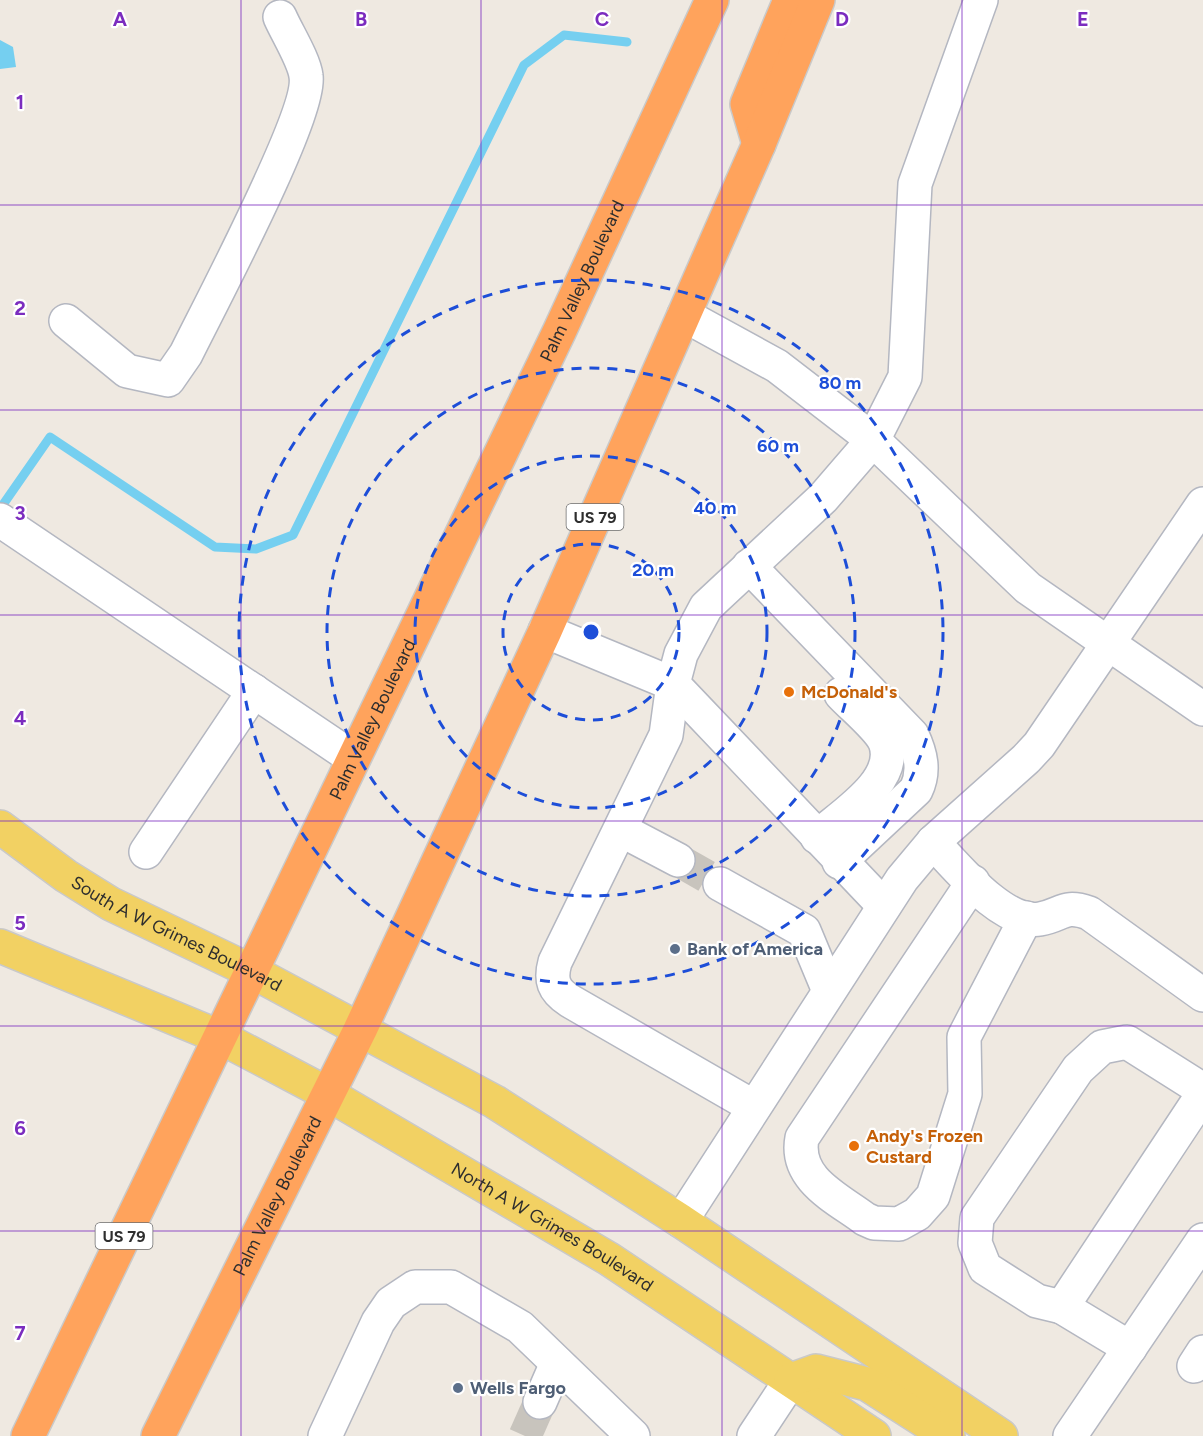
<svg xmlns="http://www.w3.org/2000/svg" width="1203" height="1436" viewBox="0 0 1203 1436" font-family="Figtree,sans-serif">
<rect width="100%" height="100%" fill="#efe9e1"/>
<path fill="#75cff0" d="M0 40 13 47 16 67 0 69Z"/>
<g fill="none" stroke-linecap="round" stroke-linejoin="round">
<path stroke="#75cff0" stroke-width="9" d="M0 509 50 437 215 547 256 549 293 535 524 65 564 35 627 42"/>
<g stroke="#c8c4bd" stroke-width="33" stroke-dasharray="33 16" stroke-linecap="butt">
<path d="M678 860 720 884"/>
<path d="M525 1436 540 1402"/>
</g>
<defs>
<g id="minor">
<path d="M684 315 777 366 873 440 1028 588 1203 709"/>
<path d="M66 321 127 371 168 380 186 354C208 309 312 114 306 76 304 60 287 33 280 17"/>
<path d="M0 520 353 758"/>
<path d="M749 566 912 735C921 754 925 771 916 790L839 862"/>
<path d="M545 631 673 684 666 735 555 962C550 980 553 990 570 1001L754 1107"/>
<path d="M621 830 678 860"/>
<path d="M817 837C842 815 900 780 885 742 879 728 852 706 841 694"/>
<path d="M933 842C957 867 1003 925 1040 919 1063 915 1063 904 1089 913L1203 995"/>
<path d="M146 852 254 691"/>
<path d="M973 882 802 1138C794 1179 837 1198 865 1219L874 1223 899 1224 917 1214 933 1196 965 1094 964 1037 1026 918"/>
<path d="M720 884 804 931 829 991"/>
<path d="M884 906 673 684 681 654 706 607 823 498 873 440 905 377 915 184 981 0"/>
<path d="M681 1221 902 879 933 842 1026 759 1039 745 1203 504"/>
<path d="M1062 1307 1037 1301 985 1268 975 1243 977 1218 1078 1069 1102 1047 1127 1042 1203 1090"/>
<path d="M1130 1348 1062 1307 1203 1094"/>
<path d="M1194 1366 1203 1352"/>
<path d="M540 1402 557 1363"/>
<path d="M325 1436 378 1322 391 1303 415 1287H451L520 1327 633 1436"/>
<path d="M754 1436 791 1380"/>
<path d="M1070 1436 1203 1240"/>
</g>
<g id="major">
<path id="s1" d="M0 827 66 876 111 904 251 971 495 1102 681 1221 1001 1436"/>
<path id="s2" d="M0 946 220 1037 328 1094 609 1259 874 1436"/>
<path d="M791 1380 816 1371 867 1384 948 1436"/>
</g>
<g id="highway">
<path d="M759 144 747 104 790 0"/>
<path id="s3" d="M28 1436 560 330 712 0"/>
<path id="s4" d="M158 1436 360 1030 545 631 759 144 818 0"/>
</g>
</defs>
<use href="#minor" stroke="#b4b7c1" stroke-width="36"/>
<use href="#major" stroke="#c9c9c9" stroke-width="36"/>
<use href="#highway" stroke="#c9c9c9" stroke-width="36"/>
<use href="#minor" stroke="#fff" stroke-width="33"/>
<use href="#major" stroke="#f2d163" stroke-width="33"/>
<use href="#highway" stroke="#ffa35c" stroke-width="33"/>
</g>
<path fill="none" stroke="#7b2cbf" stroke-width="1.5" stroke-opacity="0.55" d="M241 0V1436M481 0V1436M722 0V1436M962 0V1436M0 205H1203M0 410H1203M0 615H1203M0 821H1203M0 1026H1203M0 1231H1203"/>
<g fill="none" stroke="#1d4ed8" stroke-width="3" stroke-dasharray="10 8">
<circle cx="591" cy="632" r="88"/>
<circle cx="591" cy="632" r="176"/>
<circle cx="591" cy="632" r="264"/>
<circle cx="591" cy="632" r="352"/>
</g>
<g fill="#e8710a" stroke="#fff" stroke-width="2">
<circle cx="789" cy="692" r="6"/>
<circle cx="854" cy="1146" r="6"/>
</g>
<g fill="#5c6f8a" stroke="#fff" stroke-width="2">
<circle cx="675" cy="949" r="6"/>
<circle cx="458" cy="1388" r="6"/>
</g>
<g text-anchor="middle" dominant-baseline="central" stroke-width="4.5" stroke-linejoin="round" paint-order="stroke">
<g fill="#fff" stroke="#6d6d6d" stroke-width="1.5">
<rect x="566.5" y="504" width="57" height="26" rx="4.5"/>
<rect x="95.5" y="1223" width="57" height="26" rx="4.5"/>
</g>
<g font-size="16" font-weight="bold" fill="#2e2e2e">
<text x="595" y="517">US 79</text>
<text x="124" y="1236">US 79</text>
</g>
<g font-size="18" fill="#2e2e2e" stroke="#fff">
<text stroke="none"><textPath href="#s3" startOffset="1281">Palm Valley Boulevard</textPath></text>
<text stroke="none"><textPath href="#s3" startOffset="795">Palm Valley Boulevard</textPath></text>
<text stroke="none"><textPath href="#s1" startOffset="207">South A W Grimes Boulevard</textPath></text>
<text stroke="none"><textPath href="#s4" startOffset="268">Palm Valley Boulevard</textPath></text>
<text stroke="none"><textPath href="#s2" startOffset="621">North A W Grimes Boulevard</textPath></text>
</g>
<g font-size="18" font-weight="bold" fill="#c56008" stroke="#fff" text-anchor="start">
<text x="801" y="692">McDonald's</text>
<text x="866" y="1136">Andy's Frozen<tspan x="866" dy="21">Custard</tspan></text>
</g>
<g font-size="18" font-weight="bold" fill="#4e5e75" stroke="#fff" text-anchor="start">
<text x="687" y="949">Bank of America</text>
<text x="470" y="1388">Wells Fargo</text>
</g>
</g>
<g font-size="20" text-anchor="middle" font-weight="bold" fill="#7b2cbf" stroke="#fff" stroke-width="4.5" stroke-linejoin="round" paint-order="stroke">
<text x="120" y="26">A</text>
<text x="361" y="26">B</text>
<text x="602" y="26">C</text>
<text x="842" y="26">D</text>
<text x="1083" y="26">E</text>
<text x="20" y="109">1</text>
<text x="20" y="315">2</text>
<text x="20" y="520">3</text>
<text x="20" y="725">4</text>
<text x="20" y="930">5</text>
<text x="20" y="1135">6</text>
<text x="20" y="1340">7</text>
</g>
<circle cx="591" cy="632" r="9" fill="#1d4ed8" stroke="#fff" stroke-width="3"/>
<g font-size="18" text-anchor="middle" font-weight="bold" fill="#1d4ed8" stroke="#fff" stroke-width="4.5" stroke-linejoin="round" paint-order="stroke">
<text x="840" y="389">80 m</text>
<text x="778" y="452">60 m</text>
<text x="715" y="514">40 m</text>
<text x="653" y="576">20 m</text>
</g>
</svg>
